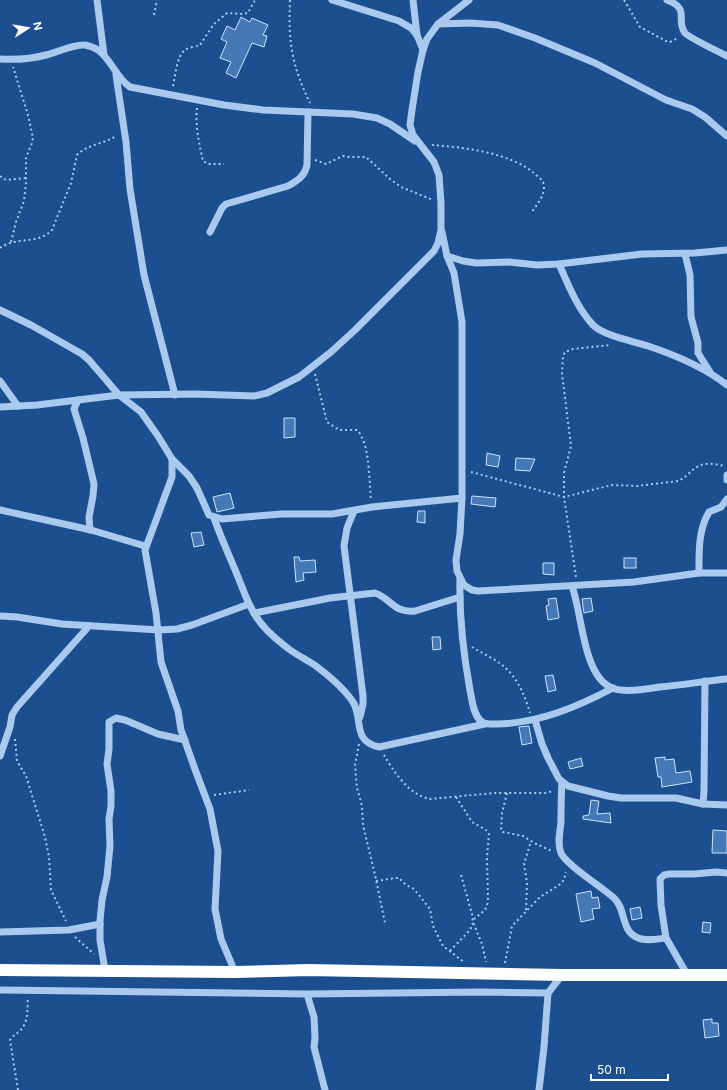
<svg xmlns="http://www.w3.org/2000/svg" width="727" height="1090" viewBox="0 0 727 1090" font-family="Inter,sans-serif">
<rect width="100%" height="100%" fill="#1b4f8f"/>
<g fill="#4478b7" stroke="#cfe3fa">
<path d="M241 17 250 22 252 18 268 25 263 35 267 36 264 47 252 43 236 78 226 73 231 62 220 58 227 42 221 39 227 26 235 30Z"/>
<path d="M284 418H295V437L284 438Z"/>
<path d="M487 453 500 456 498 467 486 465Z"/>
<path d="M516 458 535 459 530 471 515 470Z"/>
<path d="M230 493 234 508 217 512 213 497Z"/>
<path d="M472 496 496 498 495 507 471 504Z"/>
<path d="M418 511H425V523L417 522Z"/>
<path d="M201 532 204 545 194 547 191 533Z"/>
<path d="M294 557H299L300 561 315 560 316 572 303 573 304 580 296 582Z"/>
<rect x="624" y="558" width="12" height="10"/>
<path d="M543 563H554V575L543 574Z"/>
<path d="M556 598 559 618 548 620 546 606 549 605 548 599Z"/>
<path d="M591 598 593 611 584 613 582 599Z"/>
<path d="M432 637H440L441 649 433 650Z"/>
<path d="M553 675 556 690 548 692 545 676Z"/>
<path d="M529 726 532 743 522 745 519 727Z"/>
<path d="M665 757V760L674 759 676 773 690 771 692 782 662 787 661 777H658L655 758Z"/>
<path d="M581 758 583 766 570 769 568 762Z"/>
<path d="M591 800 599 801 597 814 610 813 611 823 583 819V816L589 815Z"/>
<path d="M713 830 727 831V853H712Z"/>
<path d="M591 891 592 898 598 897 600 908 592 909 594 919 581 922 576 894Z"/>
<path d="M640 907 642 918 632 920 630 909Z"/>
<path d="M703 922 711 923 710 933 702 932Z"/>
<path d="M712 1019V1023H718L719 1036 705 1038 703 1020Z"/>
</g>
<g fill="none" stroke-linecap="round" stroke-linejoin="round">
<g stroke="#a9c9ee" stroke-width="2" stroke-dasharray="2 3" stroke-linecap="butt">
<path d="M290 0C288 42 292 66 310 103"/>
<path d="M624 0 640 27 666 41 670 42 678 38"/>
<path d="M154 15 157 0"/>
<path d="M173 86C175 77 177 55 185 50 189 47 196 47 200 45L214 24 227 13 243 14 248 13 255 0"/>
<path d="M197 108C195 126 199 143 203 161L208 164H224"/>
<path d="M432 145C463 147 513 153 536 175 540 178 544 181 544 187 544 197 537 204 532 212"/>
<path d="M315 160 326 164 343 156 350 157H366L390 179 401 187 433 200"/>
<path d="M0 176 6 180 26 178"/>
<path d="M11 242 16 222 24 201 26 183V158L32 143 33 138 28 115 13 67"/>
<path d="M0 248C16 236 38 245 52 230L71 183 77 155C88 144 104 144 116 136"/>
<path d="M315 374 327 422 339 430H357C370 443 369 481 371 500"/>
<path d="M471 472 564 497 612 485 638 486 678 481C688 477 694 465 705 464 712 463 719 465 725 466"/>
<path d="M576 577 564 497V473L571 446 562 374 563 356 565 352 573 349 611 345"/>
<path d="M472 647C482 653 493 658 502 665 517 676 525 696 530 713"/>
<path d="M15 739 17 761 26 776 45 837 49 857 51 890 66 921"/>
<path d="M359 744 355 765 357 788 362 806 363 825 375 875 385 923"/>
<path d="M384 755C394 772 409 795 430 799L494 793H545L554 791"/>
<path d="M507 793 502 813 501 830 503 832 523 836 534 843 552 851"/>
<path d="M214 795 249 790"/>
<path d="M456 797 472 822 486 830 489 834 487 857 488 902 485 910 473 920"/>
<path d="M461 875 472 914 473 922 482 944 486 962"/>
<path d="M376 881 395 878H399L406 885 414 889 430 909 433 926 443 946 464 962"/>
<path d="M526 910 527 883 524 864 531 841"/>
<path d="M75 937 94 954"/>
<path d="M450 951 470 930 473 923"/>
<path d="M505 963 512 926 540 897 559 885 564 880 566 872"/>
<path d="M18 1090 10 1040C13 1036 16 1034 20 1031 29 1021 27 1010 28 997"/>
</g>
<g stroke="#a9c9ee" stroke-width="7">
<path d="M97 0 104 55"/>
<path d="M332 0 399 21 411 28 417 35 423 50"/>
<path d="M413 0 417 35"/>
<path d="M667 0C691 9 675 19 685 33 688 37 721 53 727 56"/>
<path d="M438 24 470 23 498 25 535 38 595 63 666 100 692 109 705 117 727 136"/>
<path d="M0 59C15 60 31 59 46 55 58 52 71 45 84 45 88 45 95 48 98 50 112 60 116 78 130 87L224 105 263 110 353 114 377 118 390 124 415 141"/>
<path d="M116 75 126 142 130 189 144 275 175 395"/>
<path d="M210 232 222 208 226 204 288 186C297 181 305 176 307 165L308 112"/>
<path d="M442 232 447 256 454 273 462 322V498L460 534 456 560 457 571 464 585 472 590 478 591 634 582 699 573H727"/>
<path d="M685 254 690 275 691 317 698 343V353L710 372"/>
<path d="M447 256 463 261 476 263 509 262 537 265 559 264 642 254 695 253 727 250"/>
<path d="M559 264C569 286 577 308 593 325 604 336 633 341 648 346 675 355 704 367 727 385"/>
<path d="M0 310 31 325 82 354 89 360 119 395 196 394 254 396 267 393 299 377 331 352 355 330 434 251 438 243 441 230V203L439 175 434 162 413 135 410 125 412 110 418 72 423 50 427 39 438 24 469 0"/>
<path d="M0 381 18 406"/>
<path d="M78 400 74 409 83 438 94 484 93 496 89 517 90 530"/>
<path d="M0 407 37 405 119 395 141 412 158 436 172 459 189 476 197 488 209 515 222 519 281 514H332L372 507 462 498"/>
<path d="M172 459V477L145 550 156 613 161 662 178 711 181 730 196 772 210 809 218 851 215 909 221 939 235 972"/>
<path d="M727 475V480"/>
<path d="M0 510 91 530 145 546"/>
<path d="M354 511 347 528 344 546 363 696V704L360 717"/>
<path d="M214 518C221 538 230 557 238 577 243 589 247 602 254 613 261 626 273 637 285 646 294 654 306 659 316 666 328 675 342 687 351 699 365 716 350 741 379 747L485 724"/>
<path d="M699 573C699 552 698 531 709 512L721 507 727 499"/>
<path d="M460 578C459 617 463 652 470 690 472 699 473 715 481 721 485 725 492 724 498 724 539 723 577 707 613 688"/>
<path d="M572 586C580 610 581 636 590 660 594 671 600 683 612 688 626 693 646 689 660 687 683 685 705 681 727 679"/>
<path d="M254 613 330 598 375 593C392 599 393 613 415 611L460 597"/>
<path d="M0 616 17 617 62 624 159 630 177 629 192 625 249 604"/>
<path d="M535 720 542 744 548 758 559 779 568 786 608 796 621 798H676L703 804 727 805"/>
<path d="M0 756 10 727 12 715 17 707 89 626"/>
<path d="M562 782C561 796 561 809 561 822 560 832 557 844 561 853 566 865 602 887 614 898 626 909 621 930 636 937 645 942 657 939 666 938"/>
<path d="M703 804 704 791 705 681"/>
<path d="M0 932 69 930 100 924"/>
<path d="M105 970 100 940V921L102 900 107 877 110 846 109 819 111 806V791L107 764 109 749V722L116 718 125 720 158 734 185 740"/>
<path d="M688 976 666 938 661 905 660 879 664 875 669 874H694L716 872 727 873"/>
<path d="M0 990 307 994 481 992 548 993"/>
<path d="M307 994 314 1017 315 1038 314 1047 325 1090"/>
<path d="M539 1090 544 1047 548 993 562 975"/>
</g>
<path stroke="#fff" stroke-width="12" d="M0 970 235 972 309 970 562 975H727"/>
</g>
<g transform="translate(28 28) rotate(78)" stroke="#1b4f8f" stroke-width="3" paint-order="stroke">
<path d="M0-3L7 15L0 10L-7 15Z" fill="#ffffff"/>
<text y="-6" font-size="11" font-weight="bold" text-anchor="middle" fill="#ffffff">N</text>
</g>
<path d="M591 1074v6h77v-6" fill="none" stroke="#ffffff" stroke-width="2"/>
<text x="597" y="1074" font-size="12" fill="#ffffff" stroke="#1b4f8f" stroke-width="3" paint-order="stroke">50 m</text>
</svg>
